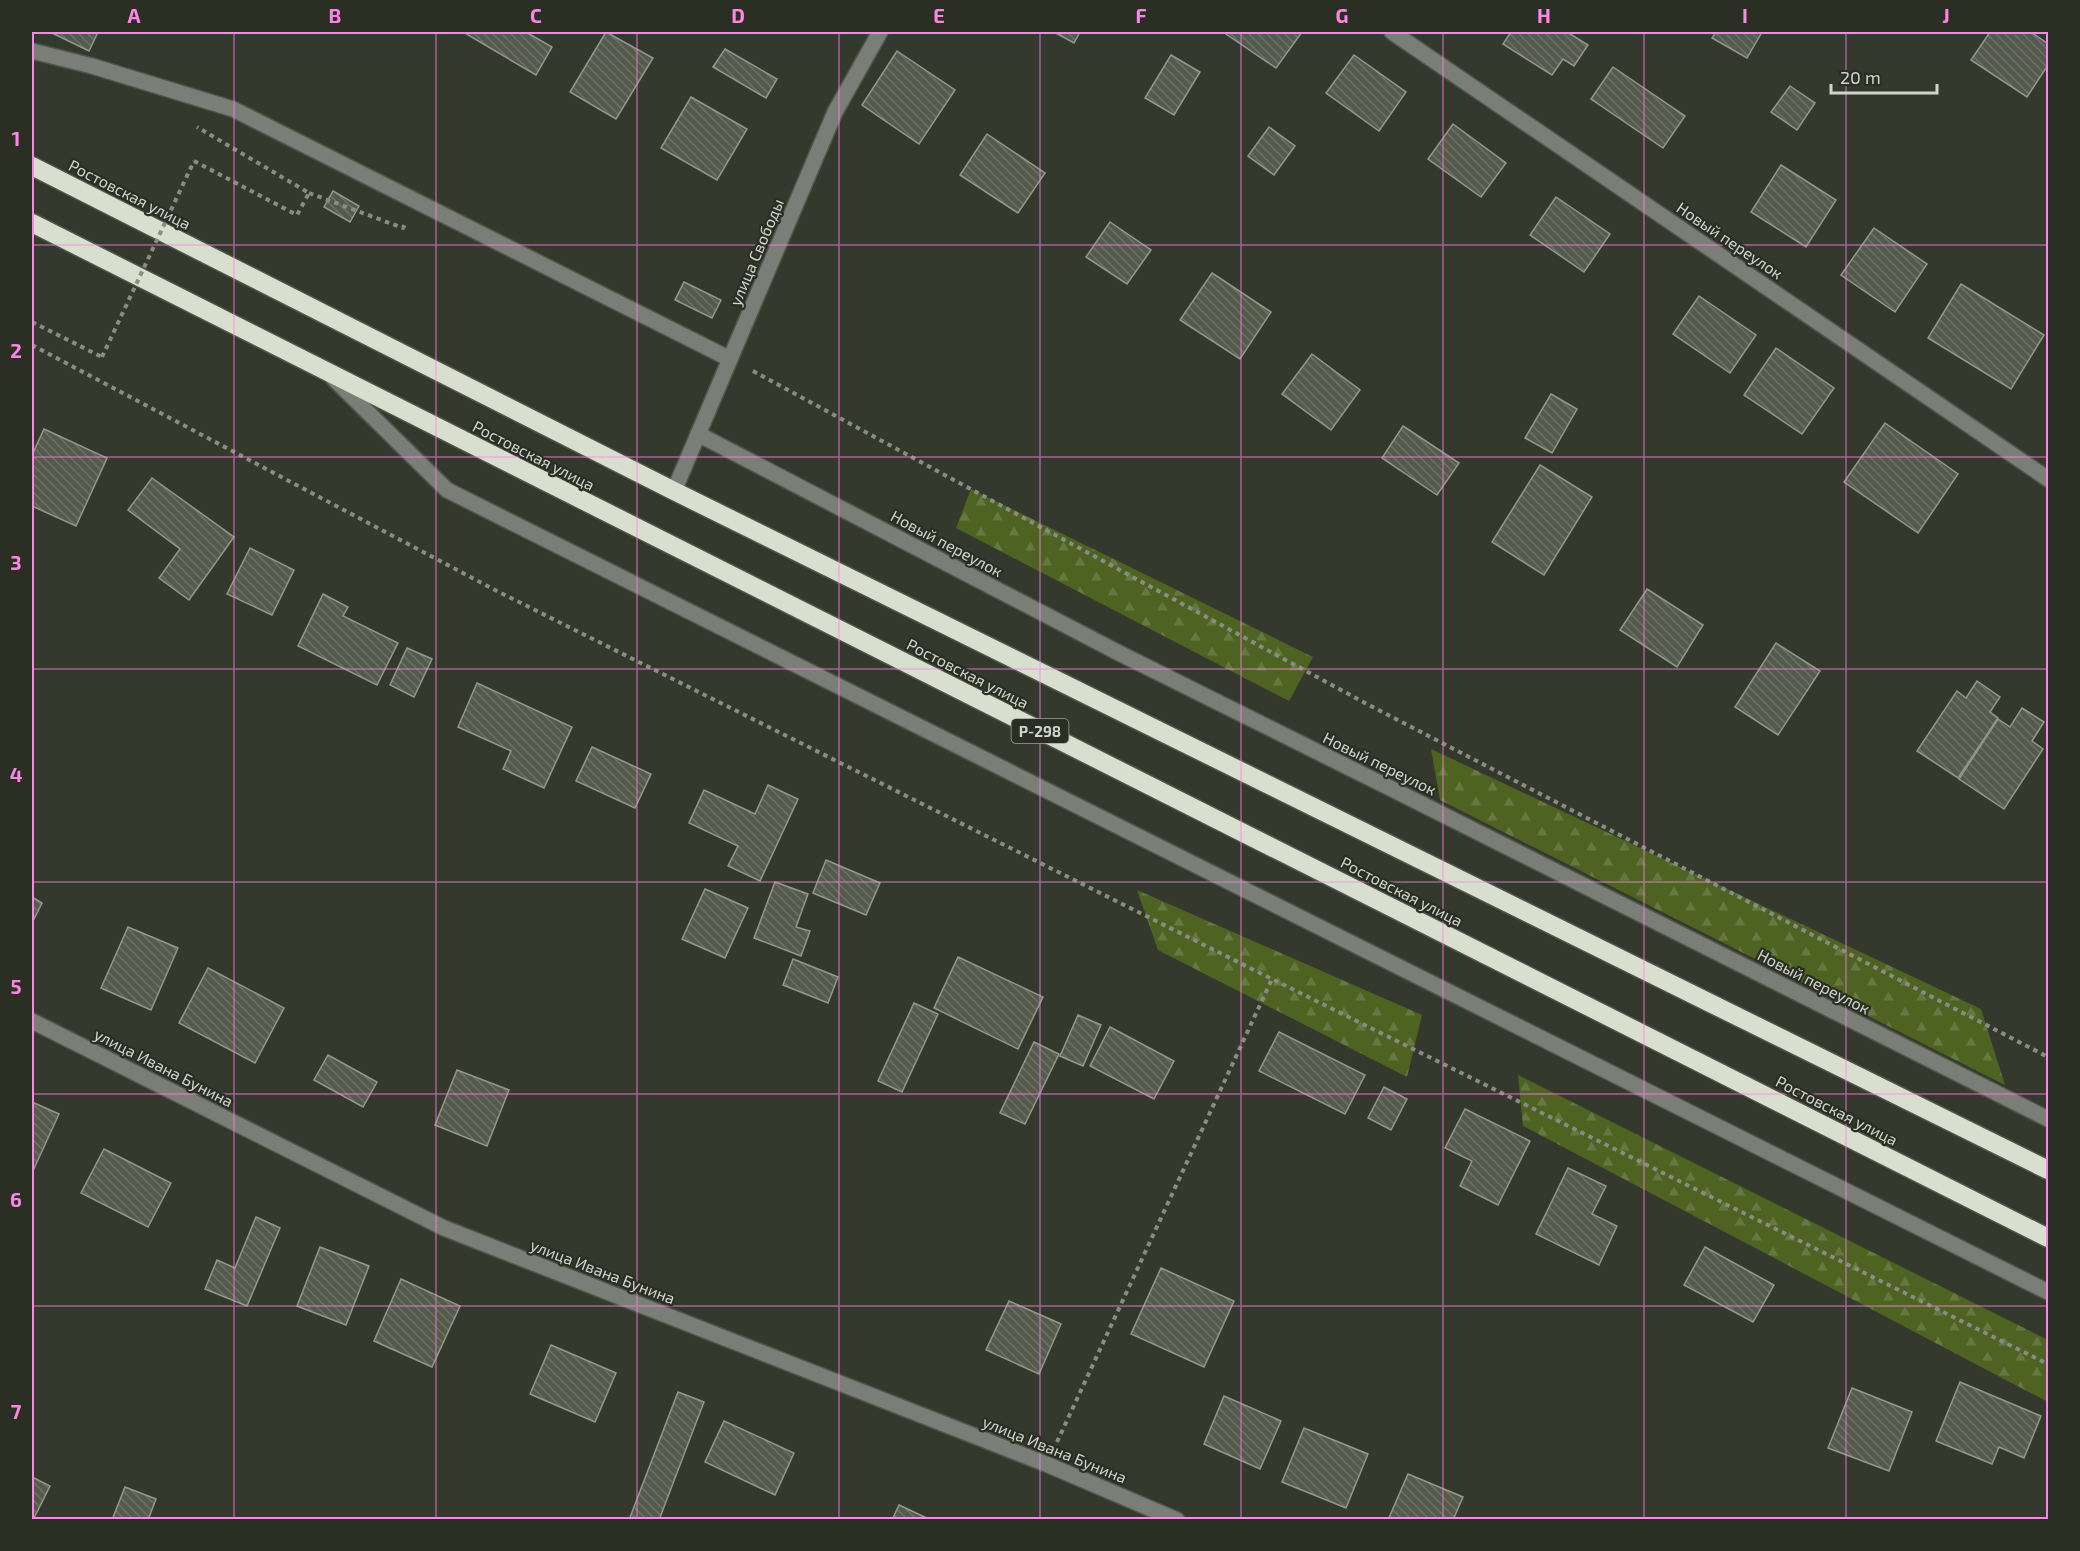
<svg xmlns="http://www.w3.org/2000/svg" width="2080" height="1551" viewBox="0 0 2080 1551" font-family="'Exo 2',sans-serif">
<defs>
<pattern id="forest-firs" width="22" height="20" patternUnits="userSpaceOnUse" patternTransform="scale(1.5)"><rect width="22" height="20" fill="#4e6222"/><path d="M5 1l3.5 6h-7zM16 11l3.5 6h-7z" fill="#667841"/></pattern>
<pattern id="building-back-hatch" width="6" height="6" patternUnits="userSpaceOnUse" patternTransform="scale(1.5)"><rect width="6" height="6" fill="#555a4d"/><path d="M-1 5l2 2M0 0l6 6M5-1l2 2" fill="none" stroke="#6c7165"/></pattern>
</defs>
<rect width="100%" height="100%" fill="#35392d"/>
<g fill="url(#forest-firs)">
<path d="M971 489 1313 657 1289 701 956 528Z"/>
<path d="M1431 749 1981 1009 2005 1085 1440 800Z"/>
<path d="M1137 890 1422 1015 1407 1077 1158 950Z"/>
<path d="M1518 1075 2048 1340V1402L1523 1126Z"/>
</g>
<g fill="url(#building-back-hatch)" stroke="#93998a" stroke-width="1.5">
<path d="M50 32H98L89 51Z"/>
<path d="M463 32H526L552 47 536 75Z"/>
<path d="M606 32 653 58 616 119 570 92Z"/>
<path d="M1054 32H1080L1074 43Z"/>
<path d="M1223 32H1302L1276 68Z"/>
<path d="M1511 32H1567L1588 45 1574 66 1563 59 1552 75 1503 44Z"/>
<path d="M1716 32H1762L1747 58 1712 38Z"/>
<path d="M1990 32H2031L2048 44V65L2027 97 1971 60Z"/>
<path d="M725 49 777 79 766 98 713 67Z"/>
<path d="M897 51 955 90 919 144 862 105Z"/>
<path d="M1171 55 1200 72 1174 115 1145 98Z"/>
<path d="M1354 55 1406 92 1379 131 1326 93Z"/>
<path d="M1613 67 1685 116 1663 148 1591 99Z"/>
<path d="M1790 86 1815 103 1797 130 1771 112Z"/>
<path d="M691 97 747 129 717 180 661 148Z"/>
<path d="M1453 124 1506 163 1481 197 1428 159Z"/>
<path d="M1269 127 1295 146 1274 175 1248 156Z"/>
<path d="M987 134 1045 173 1018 213 960 175Z"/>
<path d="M1781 165 1836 200 1806 247 1751 212Z"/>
<path d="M333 191 359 206 350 222 324 207Z"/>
<path d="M1556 197 1610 234 1584 272 1530 235Z"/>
<path d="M1110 222 1151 250 1127 284 1086 257Z"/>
<path d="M1874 228 1927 264 1895 312 1841 275Z"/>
<path d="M1212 273 1271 312 1240 359 1180 320Z"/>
<path d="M684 282 721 300 712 318 675 300Z"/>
<path d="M1961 284 2044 335 2011 389 1928 338Z"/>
<path d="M1699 296 1756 335 1730 373 1673 334Z"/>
<path d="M1776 348 1834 388 1802 434 1744 395Z"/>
<path d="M1312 354 1360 390 1331 430 1282 394Z"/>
<path d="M1551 394 1577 409 1552 453 1525 438Z"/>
<path d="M1885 423 1958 474 1918 533 1844 482Z"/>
<path d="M1403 426 1459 463 1437 495 1382 458Z"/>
<path d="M44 429 107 458 76 526 32 506V455Z"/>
<path d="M1540 465 1592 497 1544 575 1492 542Z"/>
<path d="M152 478 234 537 189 600 159 578 180 549 128 510Z"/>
<path d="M250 548 294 570 272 615 227 594Z"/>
<path d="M1647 589 1703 625 1677 667 1620 630Z"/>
<path d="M323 594 348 607 343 616 398 643 377 685 298 646Z"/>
<path d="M1776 643 1820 671 1778 735 1735 707Z"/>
<path d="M407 648 432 659 414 697 390 685Z"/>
<path d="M1977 681 2000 697 1990 712 1998 718 1958 778 1917 751 1957 691 1966 698Z"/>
<path d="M477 683 572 727 544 788 503 769 511 751 458 727Z"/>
<path d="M2022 708 2044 722 2032 741 2043 749 2004 809 1959 779 1998 719 2010 727Z"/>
<path d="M592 747 651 774 635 808 576 781Z"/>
<path d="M768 785 798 799 760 881 728 866 738 846 689 823 704 790 755 814Z"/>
<path d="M826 860 880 883 866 915 813 893Z"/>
<path d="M775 882 808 894 796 927 810 931 801 956 754 938Z"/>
<path d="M705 889 748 908 725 958 682 939Z"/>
<path d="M32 897 42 903 32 923Z"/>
<path d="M128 927 178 948 151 1010 101 988Z"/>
<path d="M958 957 1043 997 1018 1049 934 1008Z"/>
<path d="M793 959 838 977 828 1003 783 985Z"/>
<path d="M208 968 284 1008 255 1063 179 1023Z"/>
<path d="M914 1003 938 1014 902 1092 878 1081Z"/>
<path d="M1078 1015 1101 1025 1083 1066 1060 1056Z"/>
<path d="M1110 1027 1174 1061 1154 1099 1090 1066Z"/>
<path d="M1279 1032 1365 1075 1345 1114 1259 1071Z"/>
<path d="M1034 1042 1059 1054 1025 1124 1000 1113Z"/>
<path d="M328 1055 377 1082 363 1107 314 1080Z"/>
<path d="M457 1070 509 1090 487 1146 435 1125Z"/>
<path d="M1384 1087 1407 1099 1391 1130 1368 1118Z"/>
<path d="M32 1102 59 1114 32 1173Z"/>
<path d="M1465 1109 1530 1141 1498 1205 1460 1186 1472 1161 1445 1148Z"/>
<path d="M104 1149 171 1183 148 1227 81 1193Z"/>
<path d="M1568 1168 1606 1186 1592 1214 1617 1226 1599 1265 1536 1234Z"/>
<path d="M256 1217 280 1228 247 1306 205 1289 217 1260 235 1268Z"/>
<path d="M320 1247 369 1266 346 1325 297 1306Z"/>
<path d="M1705 1247 1774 1285 1753 1322 1684 1285Z"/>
<path d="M1161 1268 1234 1301 1204 1367 1131 1334Z"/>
<path d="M401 1279 460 1306 432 1367 374 1341Z"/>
<path d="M1009 1301 1061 1324 1039 1374 986 1350Z"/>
<path d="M551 1345 616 1373 595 1422 530 1394Z"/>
<path d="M1960 1382 2041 1416 2024 1458 1999 1447 1992 1464 1936 1441Z"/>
<path d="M1852 1388 1912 1412 1889 1471 1828 1448Z"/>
<path d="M678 1392 704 1402 659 1520H629Z"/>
<path d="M1224 1396 1281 1421 1260 1469 1204 1444Z"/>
<path d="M724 1421 794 1453 775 1495 705 1462Z"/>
<path d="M1304 1428 1368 1454 1346 1508 1282 1482Z"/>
<path d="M1408 1474 1463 1497 1453 1520H1388Z"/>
<path d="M32 1477 50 1486 33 1520H32Z"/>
<path d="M125 1487 156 1499 148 1520H112Z"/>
<path d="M899 1505 931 1520H892Z"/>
</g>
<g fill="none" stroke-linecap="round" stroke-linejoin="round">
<defs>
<g id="minor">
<path d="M1392 32 2048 479"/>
<path d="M32 51 92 66 233 109 730 359"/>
<path d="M333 378 447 490 2048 1292"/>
<path d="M698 434 1119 653 1396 791 2048 1119"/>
<path d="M674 491 835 112 880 32"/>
<path d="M32 1021 444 1228 1046 1464 1177 1520"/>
</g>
<g id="highway">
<path d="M32 166 674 491 2048 1170"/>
<path d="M32 223 2048 1238"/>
</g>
</defs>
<use href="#minor" stroke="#51554a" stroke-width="18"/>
<use href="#highway" stroke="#51554a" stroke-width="21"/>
<g stroke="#888c82" stroke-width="4" stroke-dasharray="4.5 4.5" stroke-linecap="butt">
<path d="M194 161 297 215 309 193 197 127"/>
<path d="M309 193 403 228 405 224"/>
<path d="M32 322 102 357"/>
<path d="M32 345 495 590 1272 979 2048 1364"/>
<path d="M753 371 1365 703 2048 1057"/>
<path d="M1057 1442 1272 979"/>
</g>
<use href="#minor" stroke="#7b7e77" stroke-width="15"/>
<use href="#highway" stroke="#d8dfcf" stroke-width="18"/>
<path stroke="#888c82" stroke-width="4" stroke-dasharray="4.5 4.5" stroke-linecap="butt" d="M102 357 194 161"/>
</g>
<path fill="none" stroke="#fb86e5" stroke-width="1.5" stroke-opacity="0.55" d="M234 32V1520M436 32V1520M637 32V1520M839 32V1520M1040 32V1520M1241 32V1520M1443 32V1520M1644 32V1520M1846 32V1520M32 245H2048M32 457H2048M32 669H2048M32 882H2048M32 1094H2048M32 1306H2048"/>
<g text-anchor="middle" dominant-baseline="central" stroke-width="4.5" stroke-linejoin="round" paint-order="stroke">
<rect fill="#2b2f23" stroke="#9fa299" stroke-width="1.5" x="1011.5" y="719" width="57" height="24" rx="4.5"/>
<g font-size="15" font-weight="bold" fill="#d1d4cc">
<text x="1040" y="731">Р-298</text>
</g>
<g font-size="16" fill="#d1d4cc" stroke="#2b2f23">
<text transform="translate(130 194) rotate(27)">Ростовская улица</text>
<text transform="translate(1730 240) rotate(34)">Новый переулок</text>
<text transform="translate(756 252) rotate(-67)">улица Свободы</text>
<text transform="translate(534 455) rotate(27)">Ростовская улица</text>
<text transform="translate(947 543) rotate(28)">Новый переулок</text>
<text transform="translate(968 673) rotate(27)">Ростовская улица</text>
<text transform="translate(1380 763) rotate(26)">Новый переулок</text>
<text transform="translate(1402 891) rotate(27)">Ростовская улица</text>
<text transform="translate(1814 981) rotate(27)">Новый переулок</text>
<text transform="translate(164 1067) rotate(27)">улица Ивана Бунина</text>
<text transform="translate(1837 1110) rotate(27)">Ростовская улица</text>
<text transform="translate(603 1271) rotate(21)">улица Ивана Бунина</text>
<text transform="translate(1055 1449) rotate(22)">улица Ивана Бунина</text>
</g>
</g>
<rect width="2080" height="1551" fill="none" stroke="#2b2f23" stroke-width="66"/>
<path d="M1831 84v9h106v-9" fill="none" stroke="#d1d4cc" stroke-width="3"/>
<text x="1840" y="84" font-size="18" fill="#d1d4cc" stroke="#2b2f23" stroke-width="4.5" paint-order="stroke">20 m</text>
<rect x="33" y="33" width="2014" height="1485" fill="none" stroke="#fb86e5" stroke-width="2"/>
<g font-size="20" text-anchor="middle" font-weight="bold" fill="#fb86e5">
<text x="134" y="23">A</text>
<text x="335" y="23">B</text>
<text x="536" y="23">C</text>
<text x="738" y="23">D</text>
<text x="939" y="23">E</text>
<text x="1141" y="23">F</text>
<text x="1342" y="23">G</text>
<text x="1544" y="23">H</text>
<text x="1745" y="23">I</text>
<text x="1946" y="23">J</text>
<text x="16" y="146">1</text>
<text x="16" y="358">2</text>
<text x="16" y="570">3</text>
<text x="16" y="782">4</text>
<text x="16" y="994">5</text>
<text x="16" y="1207">6</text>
<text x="16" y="1419">7</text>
</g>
</svg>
